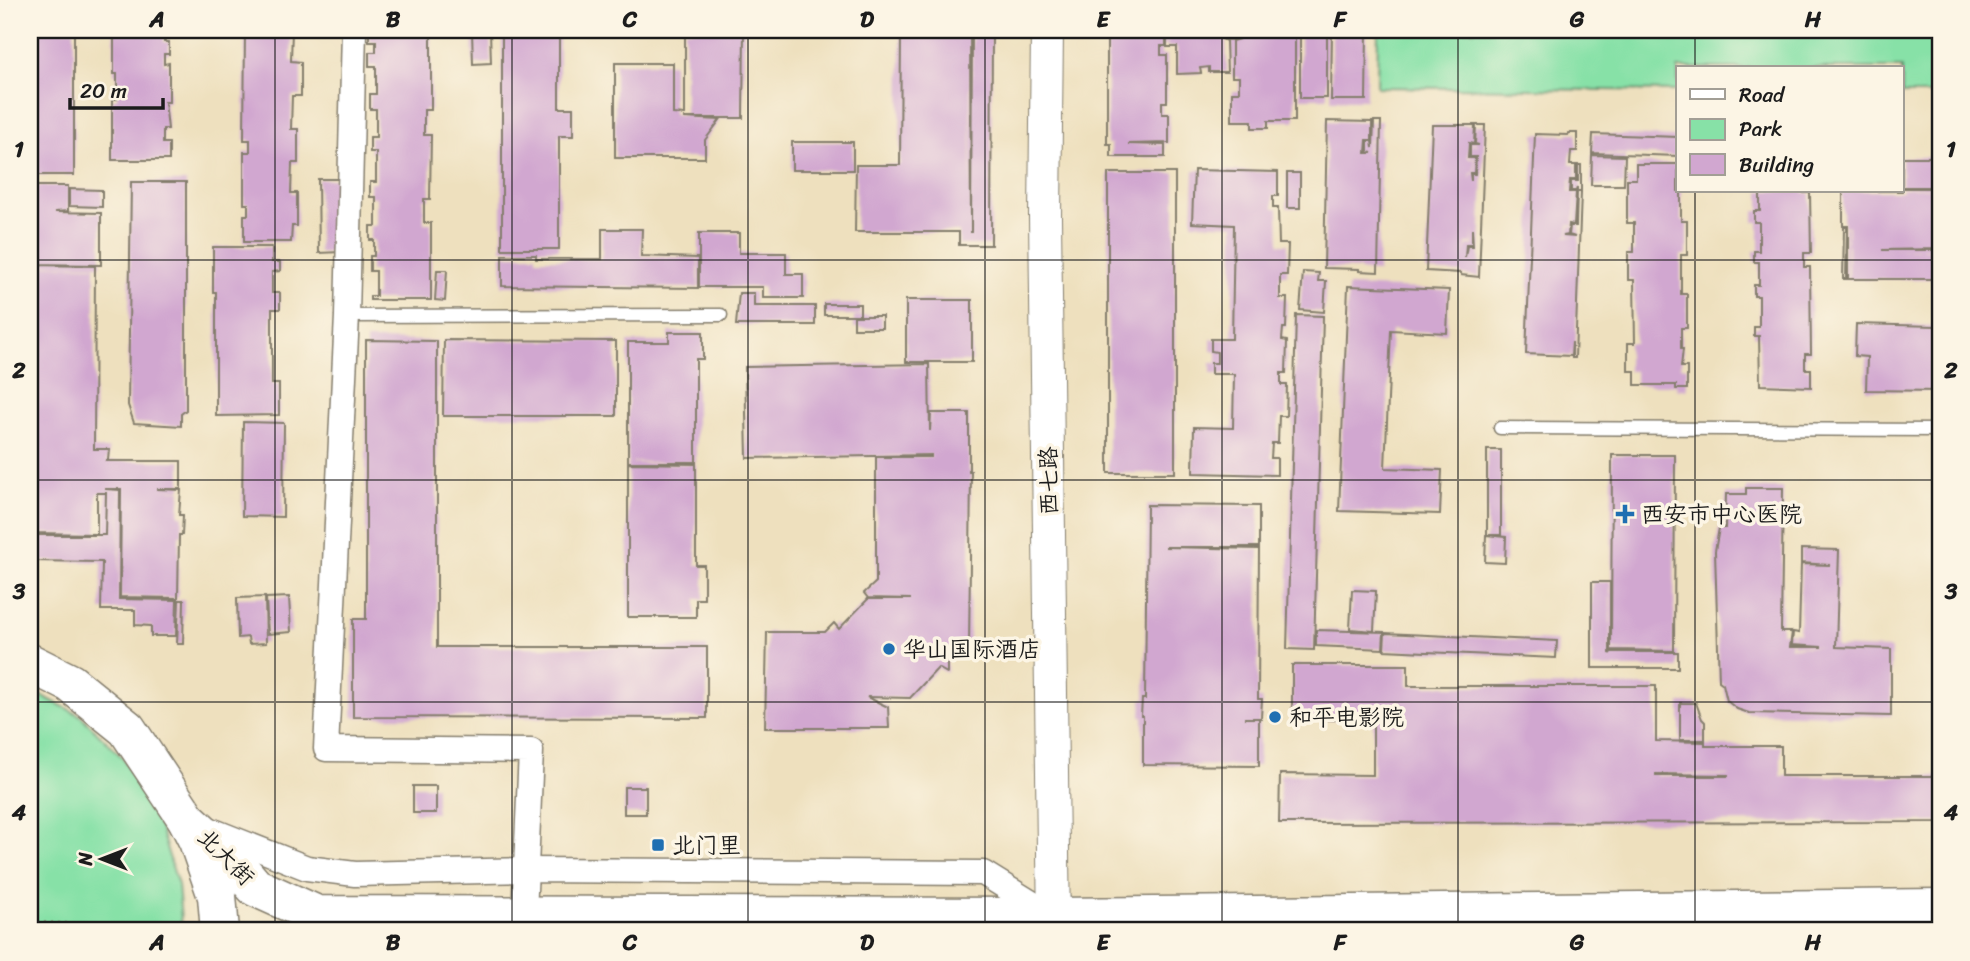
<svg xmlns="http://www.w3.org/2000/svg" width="1970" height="961" viewBox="0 0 1970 961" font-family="Sriracha,'LXGW WenKai TC',sans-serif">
<rect width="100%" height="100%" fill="#fcf5e5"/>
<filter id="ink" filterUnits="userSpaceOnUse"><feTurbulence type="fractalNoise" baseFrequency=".0143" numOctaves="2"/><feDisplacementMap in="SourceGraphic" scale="14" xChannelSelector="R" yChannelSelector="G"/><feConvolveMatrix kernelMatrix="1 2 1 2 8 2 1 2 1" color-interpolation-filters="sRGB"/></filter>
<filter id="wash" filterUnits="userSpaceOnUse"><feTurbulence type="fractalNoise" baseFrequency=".00686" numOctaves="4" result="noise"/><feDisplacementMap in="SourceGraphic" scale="28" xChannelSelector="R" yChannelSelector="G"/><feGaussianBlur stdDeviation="1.57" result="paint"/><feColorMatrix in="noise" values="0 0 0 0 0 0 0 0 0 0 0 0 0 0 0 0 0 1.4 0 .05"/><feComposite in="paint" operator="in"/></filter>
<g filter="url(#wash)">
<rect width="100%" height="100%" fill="#eee0be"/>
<g fill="#87e1a7" stroke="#527e62" stroke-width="2">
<path d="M1378 30H1940V94H1902V68H1678V91L1377 87Z"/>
<path d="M30 690 80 715 122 757 160 828 178 885 182 931H30Z"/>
</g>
<g id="blocks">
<g fill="#d1a7d0" fill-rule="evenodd">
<rect x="30" y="30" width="44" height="145"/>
<path d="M114 30H164V42H169V54H164V64L169 63V102H165L168 129H163V143H169V160H112V99H117V74H114Z"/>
<path d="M245 30H292L291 61 301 62V96H292L291 129H298V163H292L291 193H297V226H292L291 242H244V215H248V204H244V152H250V140H244Z"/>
<path d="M369 30H431V110H424V135H431L430 199H424V223H431V300H370V296H376V271H370V256H374V240H370V226H376V197H370V182H376V152H370V137H376V109H370V94H376V66H369V52H376V41H369Z"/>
<path d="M472 30H490L491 63 473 64Z"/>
<path d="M502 30H559V108H573V136H559V249H502Z"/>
<path d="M685 30H744L743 118H684L720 120 705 140V158H615V63H673V114L685 115Z"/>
<path d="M901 30H970L971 233 972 30H992L991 245H959V232H855L856 165H900Z"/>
<path d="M1107 30H1166V46H1161V55H1167V102H1162V114H1169V143L1128 144 1165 145V157H1111V144H1107Z"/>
<path d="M1167 30H1295V121H1268V128H1252V121H1232V92H1239V77H1232V41L1239 39 1224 40 1226 41 1227 72H1209V67L1200 68 1201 73 1177 74V47H1167Z"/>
<rect x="1300" y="30" width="27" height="68"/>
<path d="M1332 30H1367L1366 100H1331Z"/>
<path d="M1327 121 1372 122V140H1367L1366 153H1372L1368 152V141H1372L1373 148 1374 121H1381L1378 272 1359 271V269L1324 268Z"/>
<path d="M1432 125H1475L1474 144 1469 143 1468 158H1475L1474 173H1470L1471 181V174H1475L1476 157H1470V145H1479L1475 144 1476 125H1485L1479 277 1461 275V273L1426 271ZM1472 228 1473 246H1467L1465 257 1466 244H1472Z"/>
<path d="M1569 133H1577V151H1571L1570 165H1576V180H1570L1569 192H1576L1574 225 1569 224 1568 235 1563 236 1575 237 1569 235 1570 226H1576L1577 192H1581L1575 358H1572V342L1571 356 1526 354 1535 134 1568 135Z"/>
<path d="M1593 134 1678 137V156L1592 153Z"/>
<rect x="792" y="142" width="61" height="28"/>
<path d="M1592 155 1625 156 1624 185H1591Z"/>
<rect x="1902" y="157" width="34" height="30"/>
<path d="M1938 157H1940V201H1937Z"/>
<path d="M1636 164H1678V191H1681V221H1687V255H1681V294H1687V328H1681V349H1683L1681 367H1687V389H1676V385H1635V371H1628V343H1635L1634 280H1628V252H1634V223H1627V179H1636Z"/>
<path d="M1578 165H1581V191H1577V187L1576 191H1571V181H1578Z"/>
<path d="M1194 170 1278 172V196H1273V208H1278L1279 244H1288L1287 275H1280V298H1287L1286 328H1283L1282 340 1287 341 1286 373H1281V385H1287L1286 416H1279L1278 443H1272L1271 458H1277V475L1193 473 1194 427 1233 428 1234 374H1211V363H1217V352L1211 351V339H1232L1234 225 1192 223Z"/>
<rect x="1108" y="173" width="67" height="300"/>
<rect x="1287" y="173" width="13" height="35"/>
<path d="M318 179H339L341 252 319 253Z"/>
<path d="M131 182H186V410L181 414V426L134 423 128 405Z"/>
<path d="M30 186H68V211L55 212 101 213V265L30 264Z"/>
<path d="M1902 188H1936V249L1882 250H1936V255H1939V279H1848V226H1843V191H1902Z"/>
<path d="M69 189 102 190V207L69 206Z"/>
<path d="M1760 191H1804V193H1810L1811 253H1804V267H1810L1811 354H1805V369H1811V387L1760 385 1759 336H1754V327H1759V296H1754V285H1759V262H1754V251H1759V222H1754V211H1760Z"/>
<path d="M1938 202H1940V249H1937Z"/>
<path d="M1844 227H1847L1846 279H1843Z"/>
<path d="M602 229H642L641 256 698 258V288L502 286V255H536V259H602Z"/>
<path d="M699 233H739V253H786V274H803V298H763V287H699Z"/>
<path d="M213 247H272V262H280V271L272 272V293H280V309H272V384H279V415L216 416V292H213Z"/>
<path d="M30 265 95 266 94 449H109L108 460 105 461H181V489H157L181 490 179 515H183L182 535H179L178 598 120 597 121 489H105L120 490 119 599 177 600 176 636H151V626L135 625V610H101L102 562 31 561V535H105L106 493H97V534L30 533Z"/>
<path d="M437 270H447L445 301 435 300Z"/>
<path d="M1303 272 1319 273 1318 281H1326L1324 312 1300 310Z"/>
<path d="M1348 286 1449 290 1447 333 1391 330 1385 468 1442 470 1440 514 1339 511Z"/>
<path d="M739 293H754V306H815V325H736Z"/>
<rect x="906" y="300" width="66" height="62"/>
<rect x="824" y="304" width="36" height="11"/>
<path d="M1936 312H1940V391L1866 390 1867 357 1855 356 1856 324 1936 326Z"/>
<path d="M1296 315 1323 316 1314 650 1287 649Z"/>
<rect x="854" y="316" width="28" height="12"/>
<path d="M669 332H703V359H696V462H628V342H669Z"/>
<path d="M366 340 437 341V647H707V718L353 717V619H366Z"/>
<path d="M444 340 616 341V416H443Z"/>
<path d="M929 364 930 431 931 413H969V471H971L969 650H947V673L938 668 910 698 867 697 888 707 889 728H765L767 632H825L834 623 839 629 868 599H911L868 598 864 593 876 582V457H931V455L747 458 745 367Z"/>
<path d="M243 422 284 423 283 517 242 516Z"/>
<rect x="1487" y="450" width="14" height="85"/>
<path d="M1612 455H1675L1674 651 1611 650Z"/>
<path d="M628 463 696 464V565H704V599H696V617H628Z"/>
<path d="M1746 488H1783L1781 632H1792L1790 647H1822L1792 645 1793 632 1799 633 1801 564 1830 565 1801 563V549L1839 550 1836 647 1891 649V716L1749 713 1737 709 1727 701 1723 684 1719 681 1715 551 1719 528H1725L1726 494H1746Z"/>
<path d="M1147 505 1259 506V547H1165L1259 549 1258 699H1262L1261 718H1244H1259V766L1143 765V716H1141L1142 699H1145Z"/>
<path d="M1486 535 1506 537 1505 563 1485 562Z"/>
<path d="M1592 582H1610V654L1611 652H1678V668H1592Z"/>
<path d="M1352 590 1376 591 1374 631 1350 629Z"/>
<path d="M265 597 266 643 249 644 248 637 238 638 237 598Z"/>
<path d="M289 597 291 632 268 634 266 598Z"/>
<path d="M179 600H184L183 644H177Z"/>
<path d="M1316 630 1384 632 1383 649 1316 646Z"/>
<path d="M1385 633 1557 641 1556 658 1384 650Z"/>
<path d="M1292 665H1408V686H1656V741L1705 742V746H1781V776H1940V822L1279 823 1280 774 1373 775V720H1292ZM1656 774 1728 775V776H1656Z"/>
<path d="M1680 703H1696L1702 719 1705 722V740H1680Z"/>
<rect x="413" y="786" width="23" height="27"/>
<rect x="624" y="787" width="22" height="27"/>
</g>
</g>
</g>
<g filter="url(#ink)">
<use href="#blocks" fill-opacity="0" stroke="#857e6d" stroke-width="2"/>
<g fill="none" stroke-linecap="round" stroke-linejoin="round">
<defs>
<g id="service">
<path d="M347 316 721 315"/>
<path d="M1500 428 1940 430"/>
</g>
<g id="minor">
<path d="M354 30 347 316 326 749 531 751 524 914"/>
<path d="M211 830 307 868 355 874 525 870 983 873 1051 915"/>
</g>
<path id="tertiary" d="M1047 30 1045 217 1054 931"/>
<g id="primary">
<path d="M30 663 70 683 127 729 187 819 198 841 217 896 220 931"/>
<path d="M187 819 232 860 255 887 317 915 1054 917 1940 908"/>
</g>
</defs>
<use href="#service" stroke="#857e6d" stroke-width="15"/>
<use href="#minor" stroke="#857e6d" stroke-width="27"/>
<use href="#tertiary" stroke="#857e6d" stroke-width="34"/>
<use href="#primary" stroke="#857e6d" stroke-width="41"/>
<path stroke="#857e6d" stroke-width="4.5" stroke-dasharray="2 5" stroke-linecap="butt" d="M30 923 188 928"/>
<use href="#service" stroke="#fff" stroke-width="12"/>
<use href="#minor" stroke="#fff" stroke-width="24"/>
<use href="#tertiary" stroke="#fff" stroke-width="32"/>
<use href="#primary" stroke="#fff" stroke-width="38"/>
</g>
</g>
<path fill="none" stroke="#1c1c1c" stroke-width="2" stroke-opacity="0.55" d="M275 30V931M512 30V931M748 30V931M985 30V931M1222 30V931M1458 30V931M1695 30V68M1695 191V931M30 260H1940M30 480H1940M30 702H1940"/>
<g fill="#1f6fb2" stroke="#fcf5e5" stroke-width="2.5">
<path d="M1621.5 503.5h7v7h7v7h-7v7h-7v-7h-7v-7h7z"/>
<circle cx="889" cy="649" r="7"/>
<circle cx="1275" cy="717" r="7"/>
<rect x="651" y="838" width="14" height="14" rx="3.5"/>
</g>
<g text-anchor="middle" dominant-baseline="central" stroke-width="7" stroke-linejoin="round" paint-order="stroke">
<g font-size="23" fill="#1c1c1c" stroke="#fcf5e5">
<text transform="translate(1049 481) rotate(-91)">西七路</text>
<text transform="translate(226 857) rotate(45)">北大街</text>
</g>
<g font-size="23" fill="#1c1c1c" stroke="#fcf5e5" text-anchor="start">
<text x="1641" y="514">西安市中心医院</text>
<text x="903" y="649">华山国际酒店</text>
<text x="1289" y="717">和平电影院</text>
<text x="672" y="845">北门里</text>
</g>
</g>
<rect width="1970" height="961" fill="none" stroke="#fcf5e5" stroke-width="77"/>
<rect x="1676" y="66" width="228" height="126" fill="#fcf5e5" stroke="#a29e95" stroke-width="2"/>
<rect x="1690" y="89" width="35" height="10" fill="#ffffff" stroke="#a29e95" stroke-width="2"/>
<text x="1739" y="102" font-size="21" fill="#1c1c1c">Road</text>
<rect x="1690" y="119" width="35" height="21" fill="#87e1a7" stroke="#a29e95" stroke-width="2"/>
<text x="1739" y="136" font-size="21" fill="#1c1c1c">Park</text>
<rect x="1690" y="154" width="35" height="21" fill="#d1a7d0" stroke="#a29e95" stroke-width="2"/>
<text x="1739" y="172" font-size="21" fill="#1c1c1c">Building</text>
<g transform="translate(102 859) rotate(270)" stroke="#fcf5e5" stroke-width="5" paint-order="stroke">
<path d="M0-5L12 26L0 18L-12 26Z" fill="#1c1c1c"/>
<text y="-10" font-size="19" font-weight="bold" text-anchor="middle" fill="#1c1c1c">N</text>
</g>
<path d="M70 98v10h93v-10" fill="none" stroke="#1c1c1c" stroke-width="3.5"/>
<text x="80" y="98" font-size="21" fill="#1c1c1c" stroke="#fcf5e5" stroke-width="5" paint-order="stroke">20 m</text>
<rect x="38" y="38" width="1894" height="884" fill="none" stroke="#1c1c1c" stroke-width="2.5"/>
<g font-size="23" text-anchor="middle" font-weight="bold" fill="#1c1c1c">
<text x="157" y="27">A</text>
<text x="393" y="27">B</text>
<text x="630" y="27">C</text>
<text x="867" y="27">D</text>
<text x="1103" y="27">E</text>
<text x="1340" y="27">F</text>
<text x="1577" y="27">G</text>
<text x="1813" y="27">H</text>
<text x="19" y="157">1</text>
<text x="1951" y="157">1</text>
<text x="19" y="378">2</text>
<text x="1951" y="378">2</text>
<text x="19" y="599">3</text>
<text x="1951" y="599">3</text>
<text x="19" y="820">4</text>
<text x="1951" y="820">4</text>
<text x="157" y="950">A</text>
<text x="393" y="950">B</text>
<text x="630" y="950">C</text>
<text x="867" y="950">D</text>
<text x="1103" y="950">E</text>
<text x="1340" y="950">F</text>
<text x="1577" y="950">G</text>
<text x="1813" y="950">H</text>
</g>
</svg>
